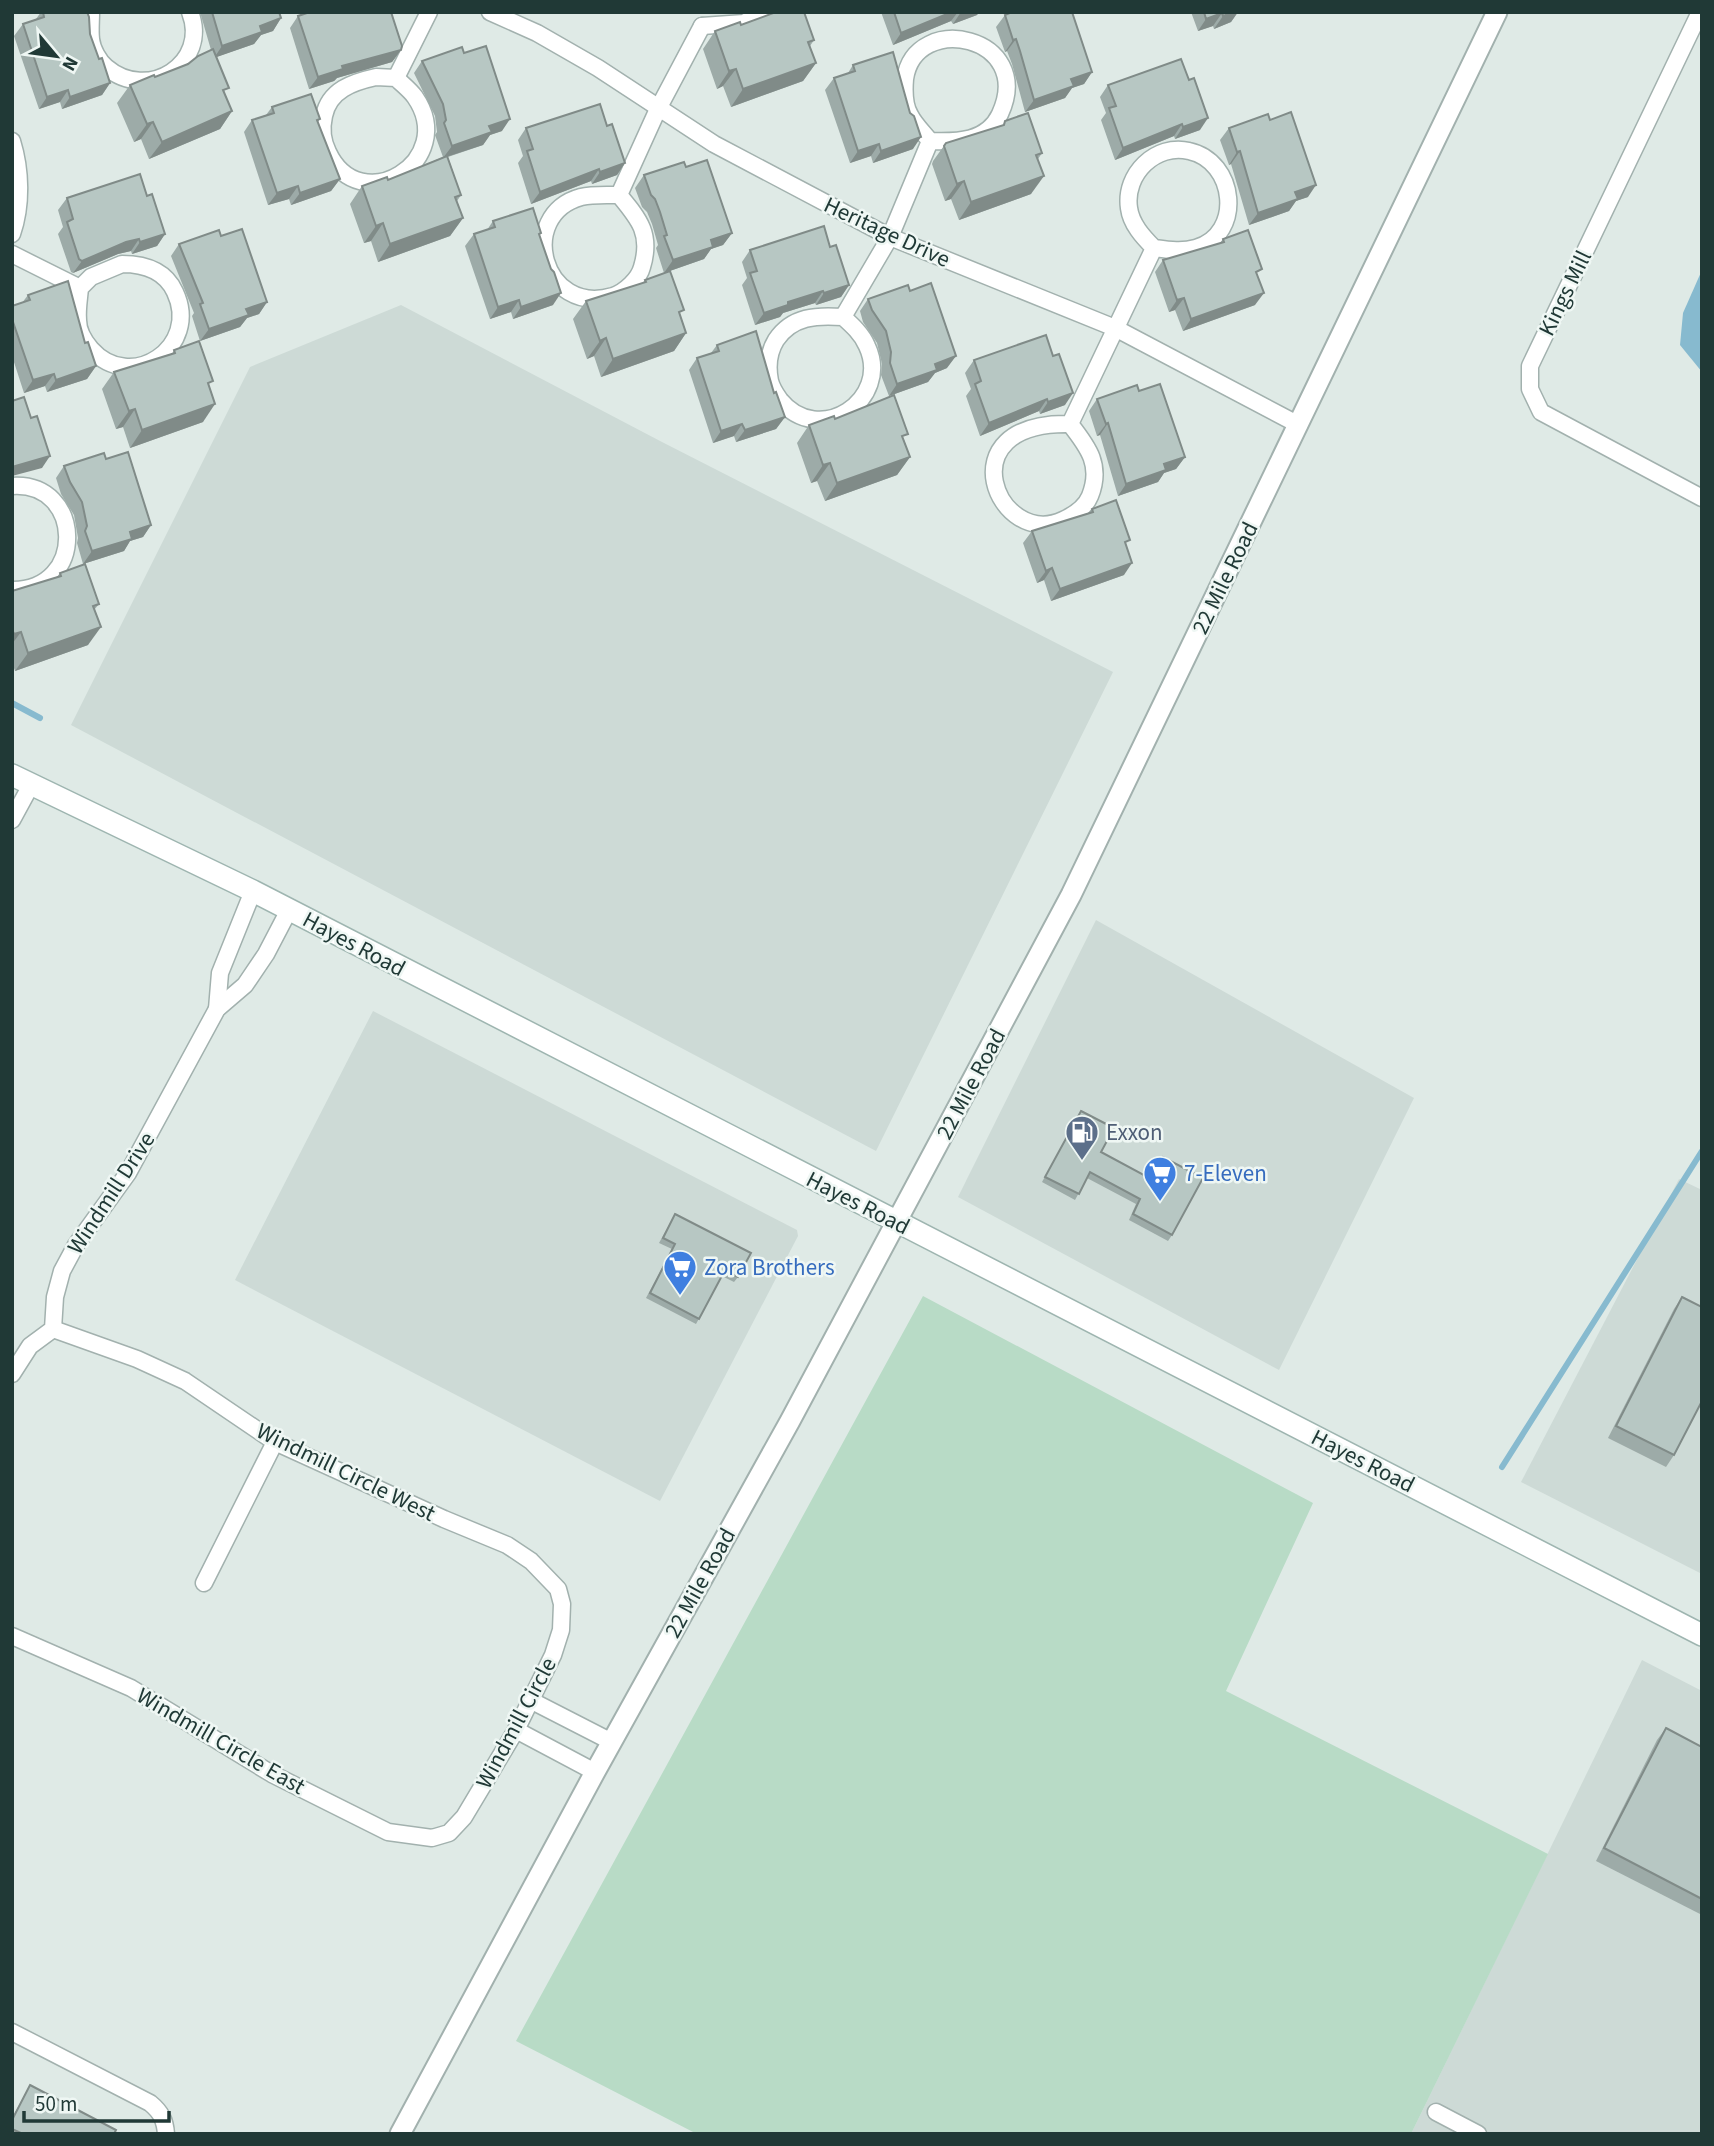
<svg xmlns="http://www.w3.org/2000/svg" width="1714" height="2146" viewBox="0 0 1714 2146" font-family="'Source Sans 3',sans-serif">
<rect width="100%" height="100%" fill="#dfeae6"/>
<g fill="#cddad6">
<path d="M401 305 662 442 1113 672 876 1151 71 725 250 367Z"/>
<path d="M1096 920 1414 1098 1279 1370 958 1197Z"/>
<path d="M373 1011 797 1230 798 1236 660 1501 235 1280Z"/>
<path d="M1679 1179 1702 1190V1574L1521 1482Z"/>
<path d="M1642 1660 1702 1691V2134H1411Z"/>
</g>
<path fill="#b8dbc6" d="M923 1296 1313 1503 1226 1691 1548 1854 1411 2134H697L516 2041Z"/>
<path fill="#87bacf" d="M1702 270V372L1680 345 1683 313Z"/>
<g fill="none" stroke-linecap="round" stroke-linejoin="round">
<g stroke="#87bacf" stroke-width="6">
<path d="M12 703 40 718"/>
<path d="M1502 1467 1702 1151"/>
</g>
<defs>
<g id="minor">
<path d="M91 12C91 21 90 31 91 39 92 49 99 61 106 67 148 103 210 63 190 12"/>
<path d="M490 12 537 33 598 68 714 144 890 237 1115 328 1299 425"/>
<path d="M1700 12 1530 366V389L1541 412 1702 498"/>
<path d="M702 26 744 23 762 12"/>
<path d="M376 77 396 78C402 84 410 90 415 97 459 161 360 221 328 152 322 140 321 129 324 116 329 90 353 82 376 77Z"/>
<path d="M396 78 429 12"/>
<path d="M12 141C21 170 22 205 12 234"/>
<path d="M619 195C639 219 652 234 642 267 639 279 625 292 613 296 542 317 516 215 581 197 593 194 607 195 619 195L658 109 702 26"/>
<path d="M12 254 80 288"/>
<path d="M122 264C144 264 165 270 175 292 201 347 131 394 91 349 84 341 78 331 78 320 77 310 79 299 80 288L91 277Z"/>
<path d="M843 317C852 325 862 334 867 346 892 400 819 448 780 400 775 393 772 389 770 381 767 366 768 353 776 340 792 316 817 315 843 317L890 237 930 141C957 142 987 142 1000 114 1036 36 915 10 905 79 904 91 904 105 910 115 915 125 924 133 930 141"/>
<path d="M1070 424C1089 448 1102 466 1090 496 1085 508 1074 515 1063 520 998 550 944 421 1070 424L1154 248C1169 250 1182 252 1196 248 1244 234 1236 161 1189 151 1156 143 1124 174 1129 208 1131 224 1143 237 1154 248"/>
<path d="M12 486C84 481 87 591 12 590"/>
<path d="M12 820 31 785"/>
<path d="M217 1009 220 973 253 891"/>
<path d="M12 1374 30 1346 53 1329 55 1297 62 1271 76 1245 128 1173 217 1009 245 985 266 954 289 910"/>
<path d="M204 1583 275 1442"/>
<path d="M12 1636 131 1688 272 1774 388 1832 432 1838 449 1833 464 1817 516 1730 553 1655 561 1630 562 1604 558 1589 531 1561 507 1545 444 1519 275 1442 185 1381 137 1359 53 1329"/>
<path d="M532 1701 612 1742"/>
<path d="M516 1730 595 1772"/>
<path d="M12 2032 150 2103C161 2112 165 2120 166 2134"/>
<path d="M1436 2112 1478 2134"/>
</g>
<path id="tertiary" d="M400 2134 595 1772 790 1421 1071 895 1497 12"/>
<path id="secondary" d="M12 775 253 891 1702 1635"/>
</defs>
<use href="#minor" stroke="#a2b1ae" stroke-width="19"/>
<use href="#tertiary" stroke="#a2b1ae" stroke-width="23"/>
<use href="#secondary" stroke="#9eb5b0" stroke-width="24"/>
<use href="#minor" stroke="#fff" stroke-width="16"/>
<use href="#tertiary" stroke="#fff" stroke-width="19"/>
<use href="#secondary" stroke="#fff" stroke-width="21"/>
</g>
<g fill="#9daba8">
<path d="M41 12H87L90 34 99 59 110 83 102 95 62 109 60 102 39 109 14 36 23 24 36 19Z"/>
<path d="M200 12H279L281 18 273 31 261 35 254 44 216 57 225 94 232 111 220 129 149 159 141 139 134 142 117 103 130 85 155 77 188 64 211 50Z"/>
<path d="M773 12H804L814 40 810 46 816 63 803 81 731 107 723 86 717 89 703 49 715 31 741 25 772 14Z"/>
<path d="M881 12H979L977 15 953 24 951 21 893 45Z"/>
<path d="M1191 12H1238L1231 22 1214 29 1213 26 1198 31Z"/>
<path d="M1005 15 1092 72 1084 84 1072 88 1065 98 1025 112 1012 64 1007 51 1005 52 996 27Z"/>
<path d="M298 16 401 50 392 62 337 78 334 81 309 89 290 28Z"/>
<path d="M422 61 502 131 490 135 483 145 448 157 461 195 457 201 463 218 450 236 378 262 371 241 364 243 350 204 362 186 388 180 443 157 435 135 437 132 435 116 414 73Z"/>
<path d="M853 65 913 149 873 163 871 156 850 163 825 90 834 78 848 73Z"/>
<path d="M1108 85 1200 130 1175 139 1174 136 1115 160 1101 120 1106 113 1100 97Z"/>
<path d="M272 107 320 119 318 122 340 179 331 191 291 205 289 199 268 205 244 132 252 120 266 115Z"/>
<path d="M1270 120 1308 197 1296 201 1289 211 1249 225 1231 164 1229 165 1220 140 1229 128Z"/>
<path d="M1005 121 1042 153 1038 159 1031 194 959 220 951 199 945 201 932 164 933 161 946 143 1003 125Z"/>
<path d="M607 126 625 163 617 175 592 184 591 181 531 204 518 163 523 156 518 140 526 128Z"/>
<path d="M686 167 732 233 723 245 711 249 704 259 664 273 656 248 658 245 652 224 647 212 642 207 635 188 644 175Z"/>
<path d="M147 196 165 234 157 246 132 254 131 251 118 254 73 273 71 272 58 234 63 227 58 210 67 198Z"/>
<path d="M493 221 541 233 539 236 553 305 513 319 511 312 490 319 465 246 474 234 487 230Z"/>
<path d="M221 236 267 302 259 314 247 318 240 327 200 341 192 316 194 313 171 256 179 244Z"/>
<path d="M1223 239 1258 275 1255 305 1183 331 1175 310 1169 312 1155 272 1163 260 1220 243Z"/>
<path d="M830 247 849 285 841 297 816 305 815 303 783 313 780 317 755 325 742 285 747 278 742 262 750 250Z"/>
<path d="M645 280 680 316 686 333 674 351 601 377 594 356 587 359 573 319 586 301 643 283Z"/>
<path d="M28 295 85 343 96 366 87 379 47 392 45 386 24 393 12 356V306L22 303Z"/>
<path d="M868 299 947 368 935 373 928 382 889 396 881 375 882 364 877 343 863 322 860 311Z"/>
<path d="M717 345 774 393 785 417 776 429 736 442 734 436 713 443 689 370 697 358 711 353Z"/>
<path d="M174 350 209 387 203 422 130 448 123 427 116 429 102 389 114 372 172 354Z"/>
<path d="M974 360 1065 405 1040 414 1039 411 980 436 966 396 971 389 965 373Z"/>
<path d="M1139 391 1185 457 1176 469 1164 473 1158 482 1118 496 1100 435 1097 436 1089 411 1097 399Z"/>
<path d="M835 419 904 440 910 457 897 475 825 501 817 481 811 483 797 443 809 425Z"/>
<path d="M106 459 151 525 143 537 130 541 124 551 83 564 77 543 78 538 74 515 61 494 56 478 64 466Z"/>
<path d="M1092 509 1126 546 1124 575 1051 601 1044 580 1037 583 1023 543 1032 531 1089 513Z"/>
<path d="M60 573 99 604 94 610 88 645 15 671 12 662V591L57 577Z"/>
<path d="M1081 1111 1101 1152 1150 1178 1163 1157 1172 1235 1168 1241 1129 1220 1136 1204 1087 1178 1075 1200 1042 1182Z"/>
<path d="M675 1214 738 1277 734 1282 722 1276 696 1324 646 1298 672 1249 659 1243Z"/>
<path d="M1682 1297 1674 1455 1666 1467 1608 1438 1674 1309Z"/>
<path d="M1666 1728 1702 1747V1915L1596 1861 1657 1740Z"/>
<path d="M30 2085 114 2134H12V2118Z"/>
</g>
<g fill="#808b88">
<path d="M952 12H958L951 21 893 45 901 33Z"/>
<path d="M961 12H979L977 15 953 24Z"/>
<path d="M1230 12H1238L1231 22 1214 29 1223 16Z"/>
<path d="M1222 13 1213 26 1198 31 1206 19Z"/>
<path d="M281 18 273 31 261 35 254 44 214 58 222 46 260 26Z"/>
<path d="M1016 39 1007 51 1005 52 1013 40Z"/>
<path d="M401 50 392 62 337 78 334 81 309 89 318 77 342 66Z"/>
<path d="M816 63 803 81 731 107 743 89Z"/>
<path d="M736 69 723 86 717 89 729 71Z"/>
<path d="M1092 72 1084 84 1072 88 1065 98 1025 112 1034 100 1071 79Z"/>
<path d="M110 83 102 95 62 109 70 97Z"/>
<path d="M68 90 60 102 39 109 47 97Z"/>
<path d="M232 111 220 129 149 159 162 142Z"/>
<path d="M1208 118 1200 130 1175 139 1183 127Z"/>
<path d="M510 119 502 131 490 135 483 145 443 158 452 146 489 126Z"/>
<path d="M153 122 141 139 134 142 147 124Z"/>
<path d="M1182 124 1174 136 1115 160 1123 148Z"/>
<path d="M921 137 913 149 873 163 881 151Z"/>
<path d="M879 144 871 156 850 163 858 151Z"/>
<path d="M1240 151 1231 164 1229 165 1237 152Z"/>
<path d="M625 163 617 175 592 184 600 172Z"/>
<path d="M599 169 591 181 531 204 540 192Z"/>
<path d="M1044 176 1031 194 959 220 971 202Z"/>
<path d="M340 179 331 191 291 205 300 193Z"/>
<path d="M964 181 951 199 945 201 957 184Z"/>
<path d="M1316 185 1308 197 1296 201 1289 211 1249 225 1258 213 1295 192Z"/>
<path d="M298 186 289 199 268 205 277 193Z"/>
<path d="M463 218 450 236 378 262 390 244Z"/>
<path d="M383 223 371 241 364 243 376 226Z"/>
<path d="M732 233 723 245 711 249 704 259 664 273 673 260 711 240Z"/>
<path d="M165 234 157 246 132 254 140 242Z"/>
<path d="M139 239 131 251 118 254 73 273 82 261 126 242Z"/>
<path d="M849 285 841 297 816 305 824 293Z"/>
<path d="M823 291 815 303 783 313 780 317 755 325 764 313 788 302Z"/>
<path d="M561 293 553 305 513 319 521 307Z"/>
<path d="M1264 293 1255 305 1183 331 1191 319Z"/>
<path d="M1184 298 1175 310 1169 312 1177 300Z"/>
<path d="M519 300 511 312 490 319 498 307Z"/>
<path d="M267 302 259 314 247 318 240 327 200 341 209 329 246 309Z"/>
<path d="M686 333 674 351 601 377 613 359Z"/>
<path d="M606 338 594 356 587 359 600 341Z"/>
<path d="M956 356 947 368 935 373 928 382 889 396 897 384 935 364Z"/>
<path d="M96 366 87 379 47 392 56 380Z"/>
<path d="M54 374 45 386 24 393 33 380Z"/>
<path d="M1073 393 1065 405 1040 414 1048 402Z"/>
<path d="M1047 399 1039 411 980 436 989 423Z"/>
<path d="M215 404 203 422 130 448 142 430Z"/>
<path d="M135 409 123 427 116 429 129 411Z"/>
<path d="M785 417 776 429 736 442 745 430Z"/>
<path d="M1108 423 1100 435 1097 436 1106 424Z"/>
<path d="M742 424 734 436 713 443 721 431Z"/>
<path d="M50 456 42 468 12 476V467Z"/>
<path d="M910 457 897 475 825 501 837 483Z"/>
<path d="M1185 457 1176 469 1164 473 1158 482 1118 496 1126 484 1164 464Z"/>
<path d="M830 463 817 481 811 483 823 465Z"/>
<path d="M151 525 143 537 130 541 124 551 83 564 92 551 130 532Z"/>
<path d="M1132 563 1124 575 1051 601 1060 589Z"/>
<path d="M1052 568 1044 580 1037 583 1046 571Z"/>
<path d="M101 627 88 645 15 671 28 653Z"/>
<path d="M21 632 12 644V637L14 634Z"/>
</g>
<g fill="#b7c7c3" stroke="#808b88" stroke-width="2">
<path d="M43 12H87L89 17 90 34 99 59 102 58 110 83 70 97 68 90 47 97 23 24 44 17Z"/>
<path d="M212 12H279L281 18 260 26 262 32 222 46Z"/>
<path d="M310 12H391L402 46 401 50 342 66 343 69 318 77 298 16Z"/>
<path d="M776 12H804L814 40 808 42 816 63 743 89 736 69 729 71 715 31 740 22 741 25Z"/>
<path d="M894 12H952L901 33Z"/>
<path d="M1012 12H1072L1092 72 1071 79 1074 86 1034 100 1020 51 1016 39 1013 40 1005 15Z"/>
<path d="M1204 12H1234L1223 16 1222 13 1206 19Z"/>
<path d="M486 46 510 119 489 126 492 132 452 146 444 123 446 120 443 104 422 61 462 47 464 53Z"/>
<path d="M213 49 229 88 223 90 232 111 162 142 153 122 147 124 130 85 154 75 155 77 188 64 198 56Z"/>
<path d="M893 52 910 113 914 116 921 137 881 151 879 144 858 151 834 78 855 71 853 65Z"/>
<path d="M1181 59 1189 80 1194 78 1208 118 1183 127 1182 124 1123 148 1109 108 1116 106 1108 85Z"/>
<path d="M311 94 320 119 317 120 340 179 300 193 298 186 277 193 252 120 274 113 272 107Z"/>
<path d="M600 104 607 126 612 124 625 163 600 172 599 169 540 192 527 151 533 149 526 128Z"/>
<path d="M1291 112 1316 185 1295 192 1298 199 1258 213 1240 151 1237 152 1229 128 1268 114 1270 120Z"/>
<path d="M1028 113 1042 153 1036 155 1044 176 971 202 964 181 957 184 944 146 946 143 1004 125 1005 121Z"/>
<path d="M447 156 461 195 455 197 463 218 390 244 383 223 376 226 362 186 387 177 388 180Z"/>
<path d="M707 160 732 233 711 240 713 247 673 260 664 236 667 235 660 212 655 199 651 195 644 175 684 162 686 167Z"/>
<path d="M140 174 147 196 152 194 165 234 140 242 139 239 126 242 82 261 79 259 67 222 73 219 67 198Z"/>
<path d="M533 208 541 233 539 234 551 269 554 272 561 293 521 307 519 300 498 307 474 234 495 227 493 221Z"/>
<path d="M824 226 830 247 836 245 849 285 824 293 823 291 788 302V305L764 313 750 273 757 271 750 250Z"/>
<path d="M242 229 267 302 246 309 249 315 209 329 200 304 203 303 179 244 219 230 221 236Z"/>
<path d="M1248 230 1262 269 1256 272 1264 293 1191 319 1184 298 1177 300 1163 260 1224 242 1223 239Z"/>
<path d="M670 271 684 310 679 312 686 333 613 359 606 338 600 341 586 301 646 282 645 280Z"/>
<path d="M68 281 85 343 88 342 96 366 56 380 54 374 33 380 12 319V306L30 300 28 295Z"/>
<path d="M931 283 956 356 935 364 937 370 897 384 890 363 891 352 886 331 872 310 868 299 908 285 910 291Z"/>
<path d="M756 331 774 393 776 392 785 417 745 430 742 424 721 431 697 358 719 351 717 345Z"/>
<path d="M1046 335 1053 356 1059 354 1073 393 1048 402 1047 399 989 423 975 384 981 381 974 360Z"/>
<path d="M199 341 213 381 208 383 215 404 142 430 135 409 129 411 114 372 175 353 174 350Z"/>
<path d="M1160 384 1185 457 1164 464 1166 470 1126 484 1108 423 1106 424 1097 399 1137 385 1139 391Z"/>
<path d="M894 395 908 434 902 436 910 457 837 483 830 463 823 465 809 425 834 416 835 419Z"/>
<path d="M24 397 31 418 37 416 50 456 12 467V401Z"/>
<path d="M128 452 151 525 130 532 132 539 92 551 85 531 87 526 82 502 70 482 64 466 104 453 106 459Z"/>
<path d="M1116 500 1130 540 1125 542 1132 563 1060 589 1052 568 1046 571 1032 531 1093 512 1092 509Z"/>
<path d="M85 564 99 604 93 606 101 627 28 653 21 632 14 634 12 629V591L61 576 60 573Z"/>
<path d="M1081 1111 1114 1128 1101 1152 1151 1179 1163 1157 1203 1178 1172 1235 1133 1214 1140 1199 1090 1172 1079 1194 1045 1177Z"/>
<path d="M675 1214 751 1253 738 1277 725 1270 699 1319 650 1293 675 1244 663 1238Z"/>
<path d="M1682 1297 1702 1307V1401L1674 1455 1616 1426Z"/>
<path d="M1666 1728 1702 1747V1899L1604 1848Z"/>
<path d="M30 2085 116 2130 114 2134H23L12 2129V2120Z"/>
</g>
<defs>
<symbol id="fuel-pin" viewBox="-11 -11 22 30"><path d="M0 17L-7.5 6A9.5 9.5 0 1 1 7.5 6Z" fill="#5c6f8a" stroke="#eff7f4"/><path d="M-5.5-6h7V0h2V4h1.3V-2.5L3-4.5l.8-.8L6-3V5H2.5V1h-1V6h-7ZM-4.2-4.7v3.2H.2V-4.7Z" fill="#fff"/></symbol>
<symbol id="supermarket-pin" viewBox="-11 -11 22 30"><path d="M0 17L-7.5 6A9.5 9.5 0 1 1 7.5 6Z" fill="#3f7fe0" stroke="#eff7f4"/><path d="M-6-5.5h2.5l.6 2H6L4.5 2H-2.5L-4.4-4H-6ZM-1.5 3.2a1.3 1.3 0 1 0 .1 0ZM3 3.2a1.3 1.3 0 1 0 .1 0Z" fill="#fff"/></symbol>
</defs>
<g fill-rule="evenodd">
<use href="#fuel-pin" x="1063" y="1113" width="38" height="52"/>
<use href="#supermarket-pin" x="1141" y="1154" width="38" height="52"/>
<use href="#supermarket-pin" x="661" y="1248" width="38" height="52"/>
</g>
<g text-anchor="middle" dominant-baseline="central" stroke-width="5" stroke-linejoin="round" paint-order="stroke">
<g font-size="23" fill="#203936" stroke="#eff7f4">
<text transform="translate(887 232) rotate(25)">Heritage Drive</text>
<text transform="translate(1565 293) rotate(-64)">Kings Mill</text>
<text transform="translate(1225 578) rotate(-64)">22 Mile Road</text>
<text transform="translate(354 944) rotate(28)">Hayes Road</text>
<text transform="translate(971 1084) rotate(-62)">22 Mile Road</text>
<text transform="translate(111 1193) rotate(-57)">Windmill Drive</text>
<text transform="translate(858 1203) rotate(27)">Hayes Road</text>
<text transform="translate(1363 1461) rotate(27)">Hayes Road</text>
<text transform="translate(346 1472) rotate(26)">Windmill Circle West</text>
<text transform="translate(700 1583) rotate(-61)">22 Mile Road</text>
<text transform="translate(516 1723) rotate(-62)">Windmill Circle</text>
<text transform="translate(221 1741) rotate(30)">Windmill Circle East</text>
</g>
<g font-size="23" fill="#4e5e75" stroke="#eff7f4" text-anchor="start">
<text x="1106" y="1132">Exxon</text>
</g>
<g font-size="23" fill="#366cbe" stroke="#eff7f4" text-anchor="start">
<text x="1184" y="1173">7-Eleven</text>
<text x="704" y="1267">Zora Brothers</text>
</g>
</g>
<rect width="1714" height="2146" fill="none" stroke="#203936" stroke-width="28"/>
<g transform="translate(56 56) rotate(119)" stroke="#eff7f4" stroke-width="5" paint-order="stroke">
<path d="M0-5L12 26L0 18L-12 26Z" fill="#203936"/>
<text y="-10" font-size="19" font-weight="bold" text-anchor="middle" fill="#203936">N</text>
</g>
<path d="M24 2111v10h145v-10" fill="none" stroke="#203936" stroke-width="3.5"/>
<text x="35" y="2111" font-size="21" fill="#203936" stroke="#eff7f4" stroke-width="5" paint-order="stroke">50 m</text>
</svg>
